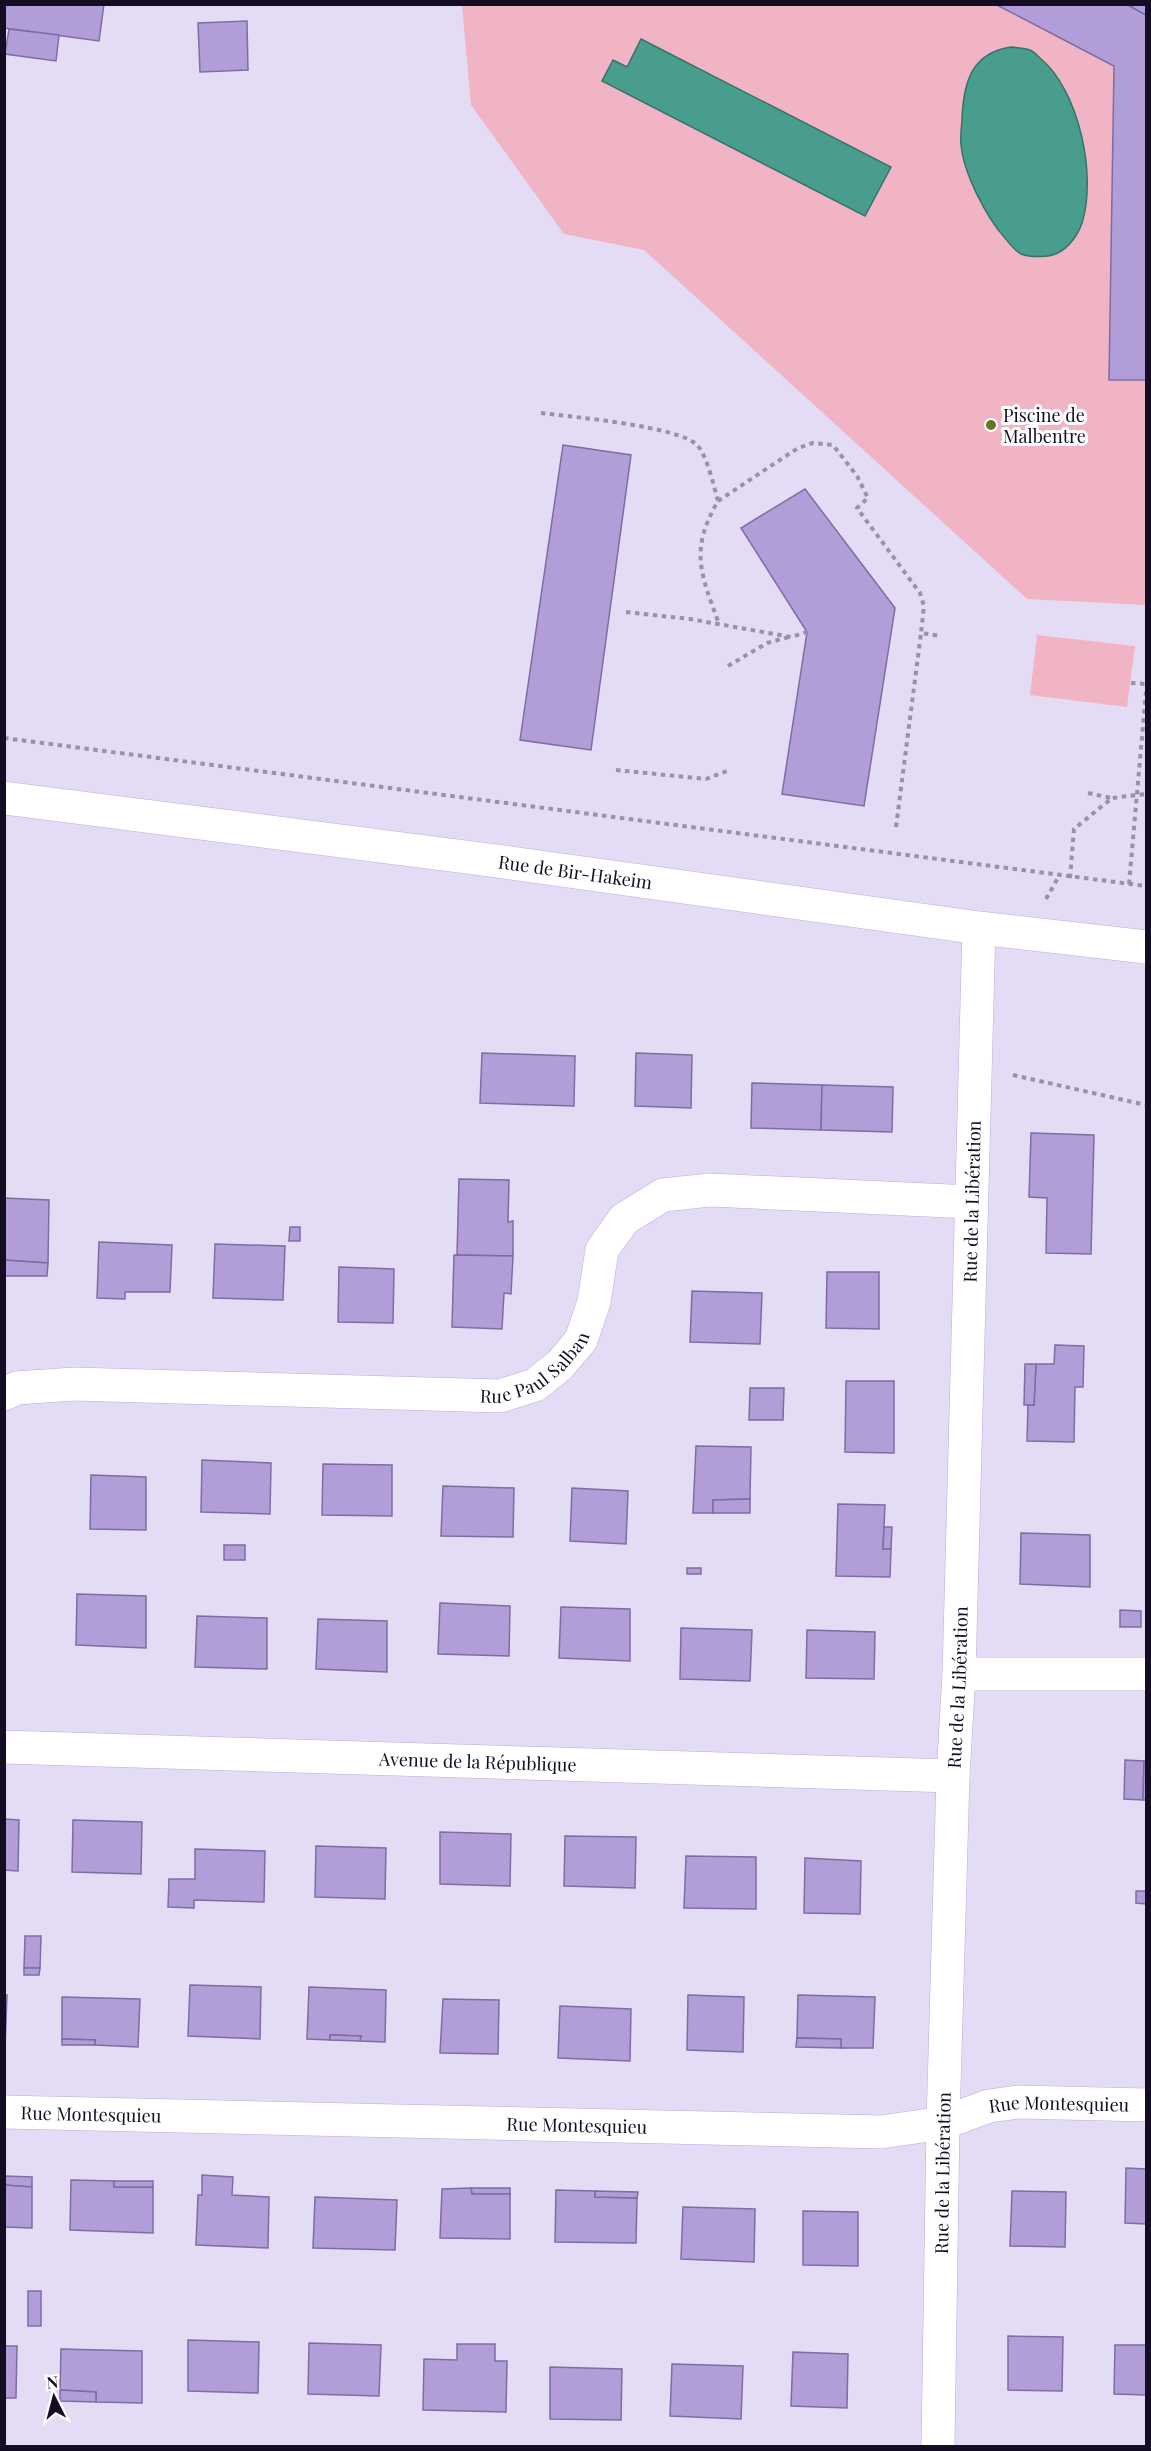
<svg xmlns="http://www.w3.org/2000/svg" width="1151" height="2451" viewBox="0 0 1151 2451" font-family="'Playfair Display',serif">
<rect width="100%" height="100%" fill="#e4dcf5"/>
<g fill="#f0b4c5">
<path d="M462 5H1146V605L1027 599 644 250 564 234 471 105Z"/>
<path d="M1037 635 1135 646 1127 707 1030 695Z"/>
</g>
<g fill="#489d8d" stroke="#38726d" stroke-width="1.5">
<path d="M641 39 891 167 865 216 602 81 613 60 627 67Z"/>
<path d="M1011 47C1017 48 1024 48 1030 50 1033 51 1037 55 1040 58 1079 90 1097 175 1082 223 1077 238 1064 254 1048 256 1039 257 1029 257 1021 254 1015 251 1009 243 1005 238 986 217 963 172 961 144 960 135 962 126 962 117 964 81 972 53 1011 47Z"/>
</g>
<g fill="#b19ed9" stroke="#7f6ca3" stroke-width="1.5">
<path d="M4 4H104L99 41 4 28Z"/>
<path d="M995 4H1126L1146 15V380H1109L1114 66Z"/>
<path d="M1126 4H1146V15Z"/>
<path d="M247 21 248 70 200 72 198 23Z"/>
<path d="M9 29 59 35 56 61 5 54Z"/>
<path d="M563 445 631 455 591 750 520 740Z"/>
<path d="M805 489 895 608 864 806 782 794 807 632 741 528Z"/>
<path d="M482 1053 575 1056 574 1106 480 1103Z"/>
<path d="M636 1053 692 1055 691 1108 635 1106Z"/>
<path d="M752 1083 822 1085 821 1130 751 1128Z"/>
<path d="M822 1085 893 1087 892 1132 821 1130Z"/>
<path d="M1031 1133 1094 1135 1091 1254 1046 1253 1047 1198 1029 1197Z"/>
<path d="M459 1179 509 1180 508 1222 513 1221V1256L457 1255Z"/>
<path d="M4 1198 49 1200 48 1263 4 1260Z"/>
<path d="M290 1227H300V1241H289Z"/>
<path d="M99 1242 172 1245 170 1292H125V1299L97 1298Z"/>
<path d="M215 1244 285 1246 283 1300 213 1298Z"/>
<path d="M454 1255 513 1256 511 1294 504 1293 502 1329 452 1327Z"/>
<path d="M4 1260 48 1263 47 1276H4Z"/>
<path d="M339 1267 394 1269 393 1323 338 1322Z"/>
<path d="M827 1272H879V1329L826 1328Z"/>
<path d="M692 1291 762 1293 760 1344 690 1342Z"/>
<path d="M1055 1345 1084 1346 1083 1387H1075L1074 1442 1027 1441 1028 1405H1034L1036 1364H1054Z"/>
<path d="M1025 1364H1036L1034 1405H1024Z"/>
<path d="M846 1381H894V1453L845 1452Z"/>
<path d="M750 1388H784L783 1420H749Z"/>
<path d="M696 1446 751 1447 750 1499 713 1500V1513H693Z"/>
<path d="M202 1460 271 1463 270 1514 201 1512Z"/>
<path d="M323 1464 392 1465V1516L322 1515Z"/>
<path d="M91 1475 146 1477V1530L90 1529Z"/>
<path d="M443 1486 514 1488 513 1537 441 1536Z"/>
<path d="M572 1488 628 1491 626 1544 570 1541Z"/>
<path d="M750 1499V1513H713V1500Z"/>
<path d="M838 1504 885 1505 883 1549H891L890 1577 836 1576Z"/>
<path d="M884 1527H892L891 1549H883Z"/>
<path d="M1021 1533 1090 1535V1587L1020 1584Z"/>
<rect x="224" y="1545" width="21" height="15"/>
<rect x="687" y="1568" width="14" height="6"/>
<path d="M77 1594 146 1596V1648L76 1645Z"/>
<path d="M440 1603 510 1606 509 1656 438 1654Z"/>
<path d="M561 1607 630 1609V1661L559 1658Z"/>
<path d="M1120 1610 1141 1611V1627H1120Z"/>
<path d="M197 1616 267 1618V1669L195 1667Z"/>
<path d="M318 1619 387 1621V1672L316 1669Z"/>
<path d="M681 1628 752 1630 750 1681 680 1679Z"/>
<path d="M807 1630 875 1632 874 1679 806 1678Z"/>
<path d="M1125 1760 1144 1761 1143 1800 1124 1799Z"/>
<path d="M1144 1761H1146V1800H1143Z"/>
<path d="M4 1819 19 1820 18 1871 4 1870Z"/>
<path d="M73 1820 142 1822 141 1874 72 1872Z"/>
<path d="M440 1832 511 1834 510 1886 440 1884Z"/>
<path d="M565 1836 636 1837 635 1888 564 1886Z"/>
<path d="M316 1846 386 1848 385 1899 315 1897Z"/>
<path d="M195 1849 265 1851 264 1902 194 1900V1908L168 1907 169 1879H195Z"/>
<path d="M686 1856 756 1857V1909L684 1908Z"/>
<path d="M805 1858 861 1861 860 1914 804 1913Z"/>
<path d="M1136 1891H1146V1904L1136 1903Z"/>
<path d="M25 1936H41L40 1968H24Z"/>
<path d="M24 1968H40L39 1975H24Z"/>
<path d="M190 1985 261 1987 260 2039 188 2036Z"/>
<path d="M309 1987 386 1990 385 2042 360 2041 361 2036 330 2035V2040L307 2039Z"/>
<path d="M4 1995H7L5 2049H4Z"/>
<path d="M688 1995 744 1997 743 2052 687 2050Z"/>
<path d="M798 1995 875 1997 873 2048H841V2039L797 2038Z"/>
<path d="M62 1997 140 1999 138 2047 95 2045V2040L62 2039Z"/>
<path d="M443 1999 499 2000 498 2054 440 2053Z"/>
<path d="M560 2006 631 2009 630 2061 558 2058Z"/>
<path d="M330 2035 361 2036 360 2041 330 2040Z"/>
<path d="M797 2038 841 2039V2048L796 2047Z"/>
<path d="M62 2039 95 2040V2045H62Z"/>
<path d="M1126 2168 1146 2169V2224L1125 2223Z"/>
<path d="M202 2175 233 2177 232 2195 269 2197 268 2248 196 2245 198 2195H202Z"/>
<path d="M4 2176 32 2177V2187L4 2185Z"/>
<path d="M71 2180 114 2181V2187H153V2233L70 2230Z"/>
<rect x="114" y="2181" width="39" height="6"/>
<path d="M4 2185 32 2187V2228L4 2227Z"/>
<path d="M471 2188H510V2194H472Z"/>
<path d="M471 2188 472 2194H510V2239L440 2238 442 2189Z"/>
<path d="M556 2190 595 2191V2197L637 2198 636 2243 555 2242Z"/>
<path d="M595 2191 638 2192 637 2198 595 2197Z"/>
<path d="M1012 2191 1066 2192 1065 2247 1010 2246Z"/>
<path d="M315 2197 397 2200 395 2250 313 2248Z"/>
<path d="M683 2207 755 2209 754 2262 681 2259Z"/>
<path d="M803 2211 858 2212V2266L803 2265Z"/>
<rect x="28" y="2291" width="13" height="35"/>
<path d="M1008 2336 1063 2337 1062 2391 1008 2390Z"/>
<path d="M188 2340 259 2342 258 2393 188 2391Z"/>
<path d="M309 2343 381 2345 379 2396 308 2394Z"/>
<path d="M457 2344H495V2361H507L506 2412 423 2410 424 2359 457 2360Z"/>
<path d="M1115 2345H1146V2395L1114 2394Z"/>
<path d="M4 2346H17L16 2398H4Z"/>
<path d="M61 2349 142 2351V2403L96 2402V2392L60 2390Z"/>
<path d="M793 2352 848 2354 847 2408 791 2406Z"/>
<path d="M672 2364 743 2366 741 2419 670 2416Z"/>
<path d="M550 2367 622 2369 621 2420 550 2419Z"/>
<path d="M60 2390 96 2392V2402L60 2401Z"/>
</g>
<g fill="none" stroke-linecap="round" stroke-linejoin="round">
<defs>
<g id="street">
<path id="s1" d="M4 798 489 860 979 928 1146 947"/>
<path id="s2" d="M4 1394 17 1388 74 1384 500 1396 535 1385 560 1365 581 1340 594 1302 602 1250 624 1219 663 1195 710 1190 971 1202"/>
<path d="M959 1674H1146"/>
<path id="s3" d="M4 1747 953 1776"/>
<path id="s4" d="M4 2112 881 2132 943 2123 989 2106 1018 2102 1146 2105"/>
<path id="s5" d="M938 2446 943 2123 953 1776 959 1674 979 928"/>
</g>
</defs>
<use href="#street" stroke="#bda9e5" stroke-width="34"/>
<g stroke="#9991a8" stroke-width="4" stroke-dasharray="4.5 4.5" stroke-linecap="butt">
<path d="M541 413C572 417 678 426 697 445 707 455 714 487 718 501 689 551 701 574 719 624"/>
<path d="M718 501 798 448 813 443 833 445 857 476 868 498 857 508 920 593 924 606 921 633 941 636"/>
<path d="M626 612 690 619 791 637 807 632"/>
<path d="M728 666 767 643 789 637"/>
<path d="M1131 683 1146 684"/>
<path d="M4 738 1146 886"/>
<path d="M616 770 706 779 727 771"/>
<path d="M1088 793 1111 798"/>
<path d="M896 827 921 633"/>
<path d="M1070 878 1074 829 1112 798 1146 794"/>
<path d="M1129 884 1146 692"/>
<path d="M1046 899 1059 876"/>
<path d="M1013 1075 1146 1105"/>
</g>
<use href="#street" stroke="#fff" stroke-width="33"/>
</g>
<circle fill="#667623" stroke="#fff" stroke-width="2" cx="991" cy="425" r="6"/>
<g text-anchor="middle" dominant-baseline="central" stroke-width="6" stroke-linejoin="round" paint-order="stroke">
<g font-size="18" fill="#140c22" stroke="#fff" text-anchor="start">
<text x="1003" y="415">Piscine de<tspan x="1003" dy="21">Malbentre</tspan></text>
</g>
<g font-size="18" fill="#140c22" stroke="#fff">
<text stroke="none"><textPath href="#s1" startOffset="576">Rue de Bir-Hakeim</textPath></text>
<text stroke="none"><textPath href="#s5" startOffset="1245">Rue de la Libération</textPath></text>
<text stroke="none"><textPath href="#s2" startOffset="542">Rue Paul Salban</textPath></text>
<text stroke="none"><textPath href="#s5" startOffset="759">Rue de la Libération</textPath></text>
<text stroke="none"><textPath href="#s3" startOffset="474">Avenue de la République</textPath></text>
<text stroke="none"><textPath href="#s4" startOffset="1059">Rue Montesquieu</textPath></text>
<text stroke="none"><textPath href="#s4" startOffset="87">Rue Montesquieu</textPath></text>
<text stroke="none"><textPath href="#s4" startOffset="573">Rue Montesquieu</textPath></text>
<text stroke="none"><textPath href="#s5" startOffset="273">Rue de la Libération</textPath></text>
</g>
</g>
<rect width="1151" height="2451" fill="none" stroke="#140c22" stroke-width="12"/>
<g transform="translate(54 2397) rotate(354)" stroke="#ffffff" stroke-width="4.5" paint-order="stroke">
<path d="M0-4.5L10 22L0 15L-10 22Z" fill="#140c22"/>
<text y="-9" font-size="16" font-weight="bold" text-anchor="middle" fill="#140c22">N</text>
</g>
</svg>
